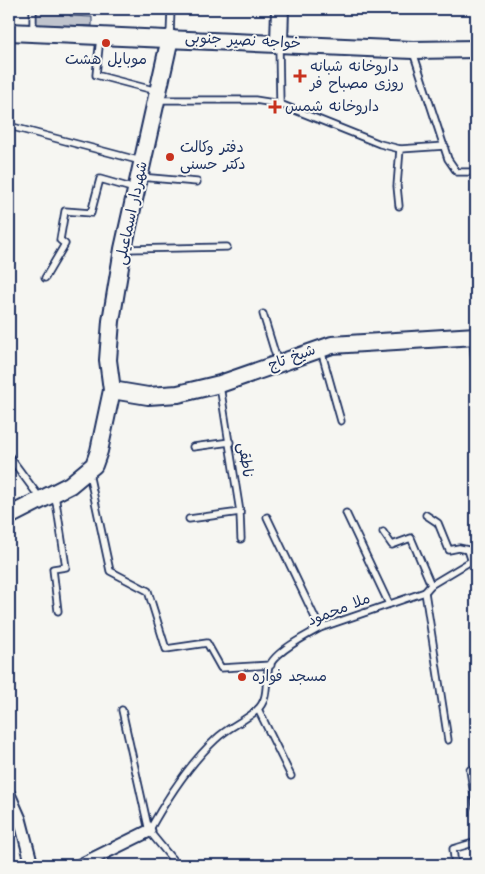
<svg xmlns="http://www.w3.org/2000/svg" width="485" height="874" viewBox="0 0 485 874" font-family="Kalam,'Playpen Sans Arabic',sans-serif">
<rect width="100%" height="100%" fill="#f6f6f2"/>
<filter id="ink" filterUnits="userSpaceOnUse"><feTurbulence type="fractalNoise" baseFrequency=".02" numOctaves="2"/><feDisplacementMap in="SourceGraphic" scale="10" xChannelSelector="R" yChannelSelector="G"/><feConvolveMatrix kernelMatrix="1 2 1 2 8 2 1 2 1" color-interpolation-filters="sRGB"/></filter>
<g filter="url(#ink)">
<path fill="#c0c4cd" stroke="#1b2f5e" d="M36 9H71L70 16 92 17V26L35 25Z"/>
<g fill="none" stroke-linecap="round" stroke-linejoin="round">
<defs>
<g id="lane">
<path d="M33 9V31"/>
<path d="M170 36 171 9"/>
<path d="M100 38 96 75 157 91"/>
<path d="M279 46 280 104"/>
<path d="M413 52 448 159 457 172H476"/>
<path d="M157 100H255L280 104 380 144 400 149 445 146"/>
<path d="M9 126 141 161"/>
<path d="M140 177 197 182"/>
<path d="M399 206 397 186 400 149"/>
<path d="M126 249 227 247"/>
<path d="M45 278 65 244 60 240 65 211 91 213 100 179 135 189"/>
<path d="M263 314 278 363"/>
<path d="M473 338 476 382"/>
<path d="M321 350 341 421"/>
<path d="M220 386 240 512 241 539"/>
<path d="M193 447 230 442"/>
<path d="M9 456 40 498"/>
<path d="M89 473 110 571 148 591 166 649 207 643 221 668 271 665"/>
<path d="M55 495 66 567 53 569 58 611"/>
<path d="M346 513 389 604"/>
<path d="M426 515 438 523 449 550 459 548 468 550 471 559"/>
<path d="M267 517 320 628"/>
<path d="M189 519 240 512"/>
<path d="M383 532 392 545 411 538 431 585"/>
<path d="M425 592 448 740"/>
<path d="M258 709 291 776"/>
<path d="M122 710 149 831 177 865"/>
<path d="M476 769 470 770 476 807"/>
<path d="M149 831C167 798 188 765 216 739 228 727 245 721 257 710 270 698 264 682 269 667 274 652 307 635 320 628L425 592 431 585 476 558"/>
<path d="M455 865 453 849 476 842"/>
</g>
<g id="street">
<path d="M9 794 20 819 32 865"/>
<path d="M80 865 149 831"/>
</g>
<g id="secondary">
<path d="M9 32 413 50 476 49"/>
<path d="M279 43 280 9"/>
<path d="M112 390 148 396 178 394 220 384 332 345 476 336"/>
<path d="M9 516 70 485 94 465 99 451 112 390 108 360 111 321 123 249 170 38"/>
</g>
</defs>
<use href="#lane" stroke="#1b2f5e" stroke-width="9"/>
<use href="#street" stroke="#1b2f5e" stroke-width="15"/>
<use href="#secondary" stroke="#1b2f5e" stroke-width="20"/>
<use href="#lane" stroke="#f6f6f2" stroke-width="5.5"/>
<use href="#street" stroke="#f6f6f2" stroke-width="11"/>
<use href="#secondary" stroke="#f6f6f2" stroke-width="16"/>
</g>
</g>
<g fill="#c8321e" stroke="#f6f6f2" stroke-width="2">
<circle cx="106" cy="43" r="5"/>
<path d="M297.5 68.5h5v5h5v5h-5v5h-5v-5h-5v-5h5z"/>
<path d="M272.5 99.5h5v5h5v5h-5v5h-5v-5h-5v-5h5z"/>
<circle cx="170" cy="157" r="5"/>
<circle cx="242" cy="677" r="5"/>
</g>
<g text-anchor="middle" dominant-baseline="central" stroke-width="4" stroke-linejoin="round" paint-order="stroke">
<g font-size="15" fill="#1b2f5e" stroke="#f6f6f2">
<text transform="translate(243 41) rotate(3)">خواجه نصیر جنوبی</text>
<text transform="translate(132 213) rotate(-78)">شهردار اسماعیلی</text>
<text transform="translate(292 358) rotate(-20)">شیخ تاج</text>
<text transform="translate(245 460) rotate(82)">ناطقی</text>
<text transform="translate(339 610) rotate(-21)">ملا محمود</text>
</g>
<g font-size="15" fill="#1b2f5e" stroke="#f6f6f2" text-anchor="start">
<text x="106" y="60" text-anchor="middle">موبایل هشت</text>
<text x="310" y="67">داروخانه شبانه<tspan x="310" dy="17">روزی مصباح فر</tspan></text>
<text x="285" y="107">داروخانه شمس</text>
<text x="180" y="148">دفتر وکالت<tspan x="180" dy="17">دکتر حسنی</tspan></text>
<text x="252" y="677">مسجد فواره</text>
</g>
</g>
<rect width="485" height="874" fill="none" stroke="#f6f6f2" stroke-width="30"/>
<rect x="15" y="15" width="455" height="844" fill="none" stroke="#1b2f5e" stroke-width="2" filter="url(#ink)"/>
</svg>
